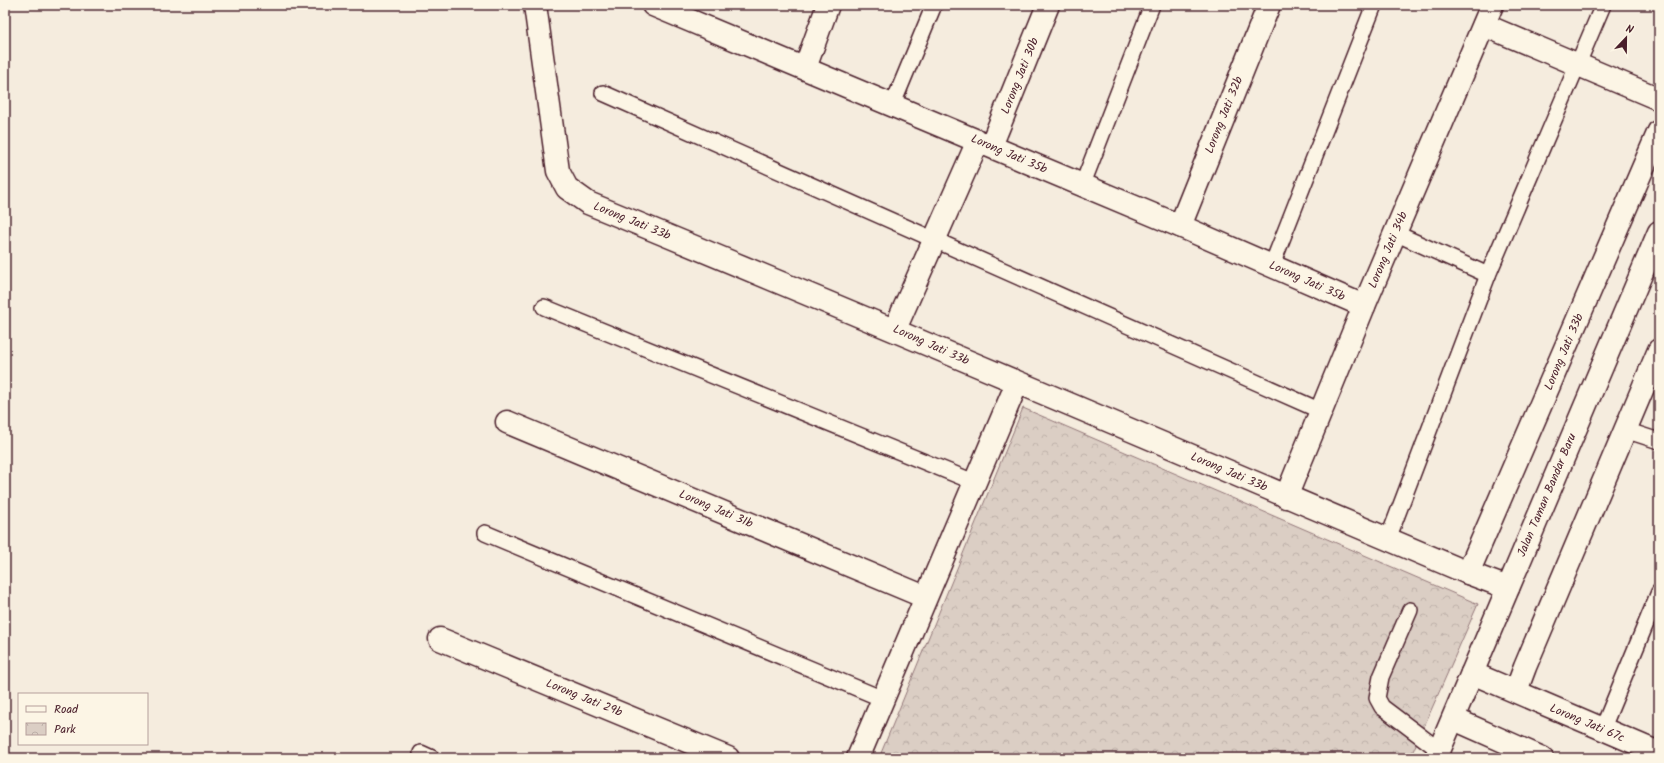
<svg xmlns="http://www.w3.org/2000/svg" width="1664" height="763" viewBox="0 0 1664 763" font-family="Kalam,sans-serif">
<defs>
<pattern id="park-crowns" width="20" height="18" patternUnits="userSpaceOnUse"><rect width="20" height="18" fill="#dbcec4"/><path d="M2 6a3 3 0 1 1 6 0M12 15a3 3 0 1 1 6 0" fill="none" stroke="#bdb0a9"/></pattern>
</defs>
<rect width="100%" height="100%" fill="#f5ecde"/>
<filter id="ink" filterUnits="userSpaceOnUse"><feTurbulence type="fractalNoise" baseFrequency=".025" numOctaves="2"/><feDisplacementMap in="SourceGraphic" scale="8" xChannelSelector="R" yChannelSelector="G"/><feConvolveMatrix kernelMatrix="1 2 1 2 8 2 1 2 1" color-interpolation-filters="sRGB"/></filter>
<g filter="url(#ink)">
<path fill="url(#park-crowns)" stroke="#927678" d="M1023 408 1478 604 1410 758H879Z"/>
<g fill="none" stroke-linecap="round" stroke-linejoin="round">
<defs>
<g id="service">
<path d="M603 93 1321 411"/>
<path d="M893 104 934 5"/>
<path d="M1082 186 1152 5"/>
<path d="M1395 233 1488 275"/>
<path d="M1272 265 1374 5"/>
<path d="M544 307 974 482"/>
<path d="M1625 430 1659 441"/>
<path d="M485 533 883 699"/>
<path d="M1388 539 1488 275 1603 5"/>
<path d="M1410 610 1381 677 1377 698 1382 707 1439 750"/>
<path d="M1602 730 1659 592"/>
<path d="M421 753 432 758"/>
</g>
<g id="minor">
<path d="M535 5 558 171 567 188 588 203C883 324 1175 449 1468 573L1508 588"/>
<path d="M653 5 1180 226 1364 306"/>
<path d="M1484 25 1659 99"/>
<path d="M805 68 828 5"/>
<path d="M991 146 1048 5"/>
<path d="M1180 226 1269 5"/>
<path d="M895 329 978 141"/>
<path d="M507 422 925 597"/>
<path d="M1286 497 1364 306 1492 5"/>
<path d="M1468 573 1659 131"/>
<path d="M440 639 728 758"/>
<path d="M1472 673 1659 753"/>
<path d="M1516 691 1525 667 1659 350"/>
<path d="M1454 719 1542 758"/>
<path d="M858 758 1017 383"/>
</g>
<path id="tertiary" d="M1436 758 1659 232"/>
</defs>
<use href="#service" stroke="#4a1f2b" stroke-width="18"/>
<use href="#minor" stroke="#4a1f2b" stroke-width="25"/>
<use href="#tertiary" stroke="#4a1f2b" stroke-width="25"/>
<use href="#service" stroke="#fcf5e5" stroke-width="15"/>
<use href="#minor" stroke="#fcf5e5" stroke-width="22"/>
<use href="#tertiary" stroke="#fcf5e5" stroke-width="22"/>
</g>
</g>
<g text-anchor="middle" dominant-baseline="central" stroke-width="3" stroke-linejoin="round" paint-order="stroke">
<g font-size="12" fill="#4a1f2b" stroke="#fcf5e5">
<text transform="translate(1020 76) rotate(-68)">Lorong Jati 30b</text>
<text transform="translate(1224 115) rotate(-68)">Lorong Jati 32b</text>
<text transform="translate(1009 154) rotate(23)">Lorong Jati 35b</text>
<text transform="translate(632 221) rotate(22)">Lorong Jati 33b</text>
<text transform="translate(1388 250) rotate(-67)">Lorong Jati 34b</text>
<text transform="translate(1307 281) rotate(24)">Lorong Jati 35b</text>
<text transform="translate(931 345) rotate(24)">Lorong Jati 33b</text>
<text transform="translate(1564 352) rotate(-67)">Lorong Jati 33b</text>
<text transform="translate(1229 472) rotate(23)">Lorong Jati 33b</text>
<text transform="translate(1547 495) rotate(-67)">Jalan Taman Bandar Baru</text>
<text transform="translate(716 509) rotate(23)">Lorong Jati 31b</text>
<text transform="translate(584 698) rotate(22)">Lorong Jati 29b</text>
<text transform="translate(1587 723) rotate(23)">Lorong Jati 67c</text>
</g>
</g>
<rect width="1664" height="763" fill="none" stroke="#fcf5e5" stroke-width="20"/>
<rect x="10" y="10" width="1644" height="743" fill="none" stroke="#4a1f2b" stroke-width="1.5" filter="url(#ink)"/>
<rect x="18" y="693" width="130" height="52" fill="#fcf5e5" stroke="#b59f9b"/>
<rect x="26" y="706" width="20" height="6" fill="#fcf5e5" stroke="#b59f9b"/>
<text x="54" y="713" font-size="12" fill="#4a1f2b">Road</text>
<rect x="26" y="723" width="20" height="12" fill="url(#park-crowns)" stroke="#b59f9b"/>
<text x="54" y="733" font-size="12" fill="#4a1f2b">Park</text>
<g transform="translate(1626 38) rotate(22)" stroke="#fcf5e5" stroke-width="3" paint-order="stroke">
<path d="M0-3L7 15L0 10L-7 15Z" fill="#4a1f2b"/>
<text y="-6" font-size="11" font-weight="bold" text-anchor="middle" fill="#4a1f2b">N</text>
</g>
</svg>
